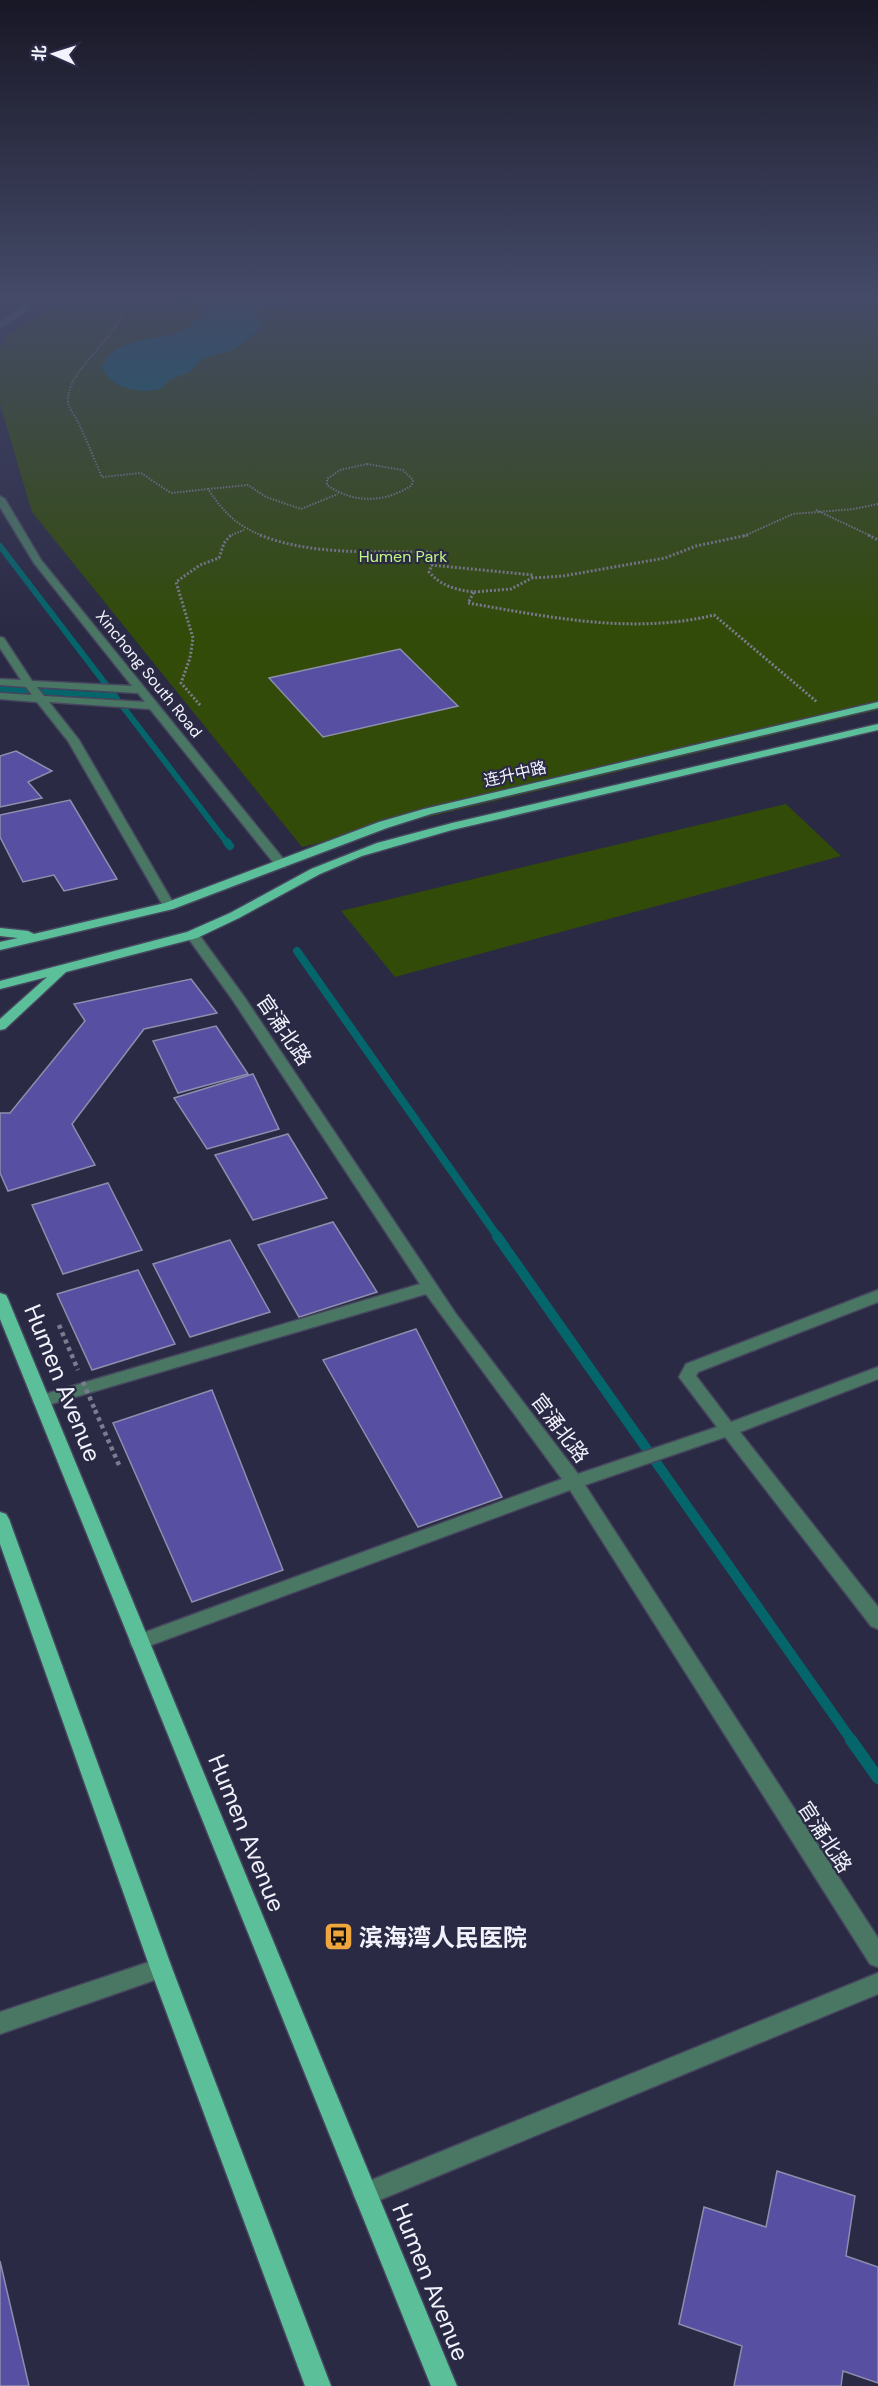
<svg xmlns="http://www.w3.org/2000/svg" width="878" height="2386" viewBox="0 0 878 2386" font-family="'DM Sans','Noto Sans SC',sans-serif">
<rect width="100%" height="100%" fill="#2b2a45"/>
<g fill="#324b08">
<path d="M44 296H878V710L302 847 32 512 0 404V349L5 337 52 306Z"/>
<path d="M786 804 841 856 395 977 341 911Z"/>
</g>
<path fill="#04656b" d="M159 296H288L279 305 257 310 255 315 260 320 261 328 235 349 202 359 191 371 169 380 161 389C141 394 110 389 102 367 119 327 183 346 194 321L205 316 201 305Z"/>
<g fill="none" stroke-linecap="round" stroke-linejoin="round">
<g stroke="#04656b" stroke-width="6">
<path d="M0 546 228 844"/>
<path d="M0 689 115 696"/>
</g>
<g stroke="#04656b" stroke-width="8">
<path d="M227 842 230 846"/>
<path d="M297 951 498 1237"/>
</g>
<path stroke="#04656b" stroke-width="10" d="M497 1236 852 1741"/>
<path stroke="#04656b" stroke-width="12" d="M851 1740 878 1778"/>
</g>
<g fill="#574fa2" stroke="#8d8dad" stroke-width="1.5">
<path d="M400 649 458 706 323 737 269 678Z"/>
<path d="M16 751 52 771 28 782 42 798 0 807V756Z"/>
<path d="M70 800 117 879 64 891 54 875 23 882 0 837V815Z"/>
<path d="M191 979 217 1013 144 1029 72 1124 95 1165 8 1191 0 1173V1113H10L85 1021 74 1004Z"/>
<path d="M216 1026 248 1074 178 1093 153 1041Z"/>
<path d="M253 1074 279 1129 207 1149 174 1098Z"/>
<path d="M288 1134 327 1198 253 1220 215 1155Z"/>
<path d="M108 1183 142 1250 63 1274 32 1205Z"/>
<path d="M333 1222 377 1292 299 1317 258 1245Z"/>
<path d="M230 1240 270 1312 190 1337 153 1264Z"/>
<path d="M138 1270 175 1344 92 1370 57 1294Z"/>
<path d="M416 1329 502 1497 418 1527 323 1360Z"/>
<path d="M212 1390 283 1570 192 1602 113 1423Z"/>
<path d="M777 2171 855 2196 846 2256 878 2267V2383L843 2371 841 2386H734L742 2346 679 2324 704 2207 766 2227Z"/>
<path d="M0 2261 29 2386H0Z"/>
</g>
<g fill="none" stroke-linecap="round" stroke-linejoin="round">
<defs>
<g id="minor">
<path d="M19 296H27L30 302 27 311 0 328V323L21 308 22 302Z"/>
<path d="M0 496 5 499 41 560 285 861V867H277L150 709 49 702 79 740 175 906 169 910 165 909 68 741 37 702 0 699V693L32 695 26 687 0 685V679L21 680 0 648V637L4 638 32 681 132 686 34 563 0 507ZM37 687 138 693 145 702 44 696Z"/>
<path d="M192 931 197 932 245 998 456 1314 578 1474 717 1427 679 1377 686 1364 878 1290V1302L698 1372 696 1376 731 1422 878 1367V1379L740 1432 878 1607V1629L871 1626 725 1437 585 1485 878 1938V1967L870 1964 570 1490 146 1647 139 1650 132 1647 130 1642 132 1637 562 1479 426 1294 41 1407 35 1405 33 1401 35 1397 420 1284 232 999 186 935Z"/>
<path d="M161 1958 169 1961 172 1968 169 1975 0 2034V2012Z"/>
<path d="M878 1973V1994L365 2206 357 2202 353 2194 357 2186Z"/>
</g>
<g id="major">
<path d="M878 702V708L431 814 387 828 173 909 0 950V942L18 938 0 936V928L28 931 34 934 165 903 379 822 424 809Z"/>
<path d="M878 724V730L452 830 362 856 320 874 239 918 197 938 66 972 5 1029 0 1030V1019L47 977 0 989V981L187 932 230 913 311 869 377 843 452 823Z"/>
<path d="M0 1293 6 1295 8 1299 457 2386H431L0 1319Z"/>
<path d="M0 1512 6 1514 9 1519 172 1968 331 2386H305L150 1968 0 1544Z"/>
</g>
</defs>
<use href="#minor" stroke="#47465f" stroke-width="3"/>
<use href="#major" stroke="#47465f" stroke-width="3"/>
<g stroke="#7c7c90" stroke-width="2" stroke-dasharray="1.5 1.5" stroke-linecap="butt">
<path d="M128 296C124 336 65 369 68 402 69 409 75 416 78 422 87 440 94 459 102 477L141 473 171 493 208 489C224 513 236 525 263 536"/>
<path d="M367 464 403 470 413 480 412 485C386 503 353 504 327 485V479L340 470Z"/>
<path d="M208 489 248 485 266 497 301 509 338 494"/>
<path d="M816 510 871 536"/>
<path d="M229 536 244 530"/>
<path d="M744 536 793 514 854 509 878 504"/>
</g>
<g stroke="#7c7c90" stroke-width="3" stroke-dasharray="2 2" stroke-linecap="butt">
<path d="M260 535C313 556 373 551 429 552L436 555 429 572C441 586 456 590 474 592L468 603C549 617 633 635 714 615L817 702"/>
<path d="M868 535 878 540"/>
<path d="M431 565 533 575 532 578"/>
<path d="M474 592 511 589 532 578 563 576 665 558 696 546 748 535"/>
<path d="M200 705 181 683 190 658 193 638 176 582 200 565 219 558 224 543 231 535"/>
</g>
<g stroke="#7c7c90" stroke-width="4.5" stroke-dasharray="4 4" stroke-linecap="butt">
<path d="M59 1325 78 1370"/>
<path d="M95 1410 119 1465"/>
</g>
<use href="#minor" fill="#4a7764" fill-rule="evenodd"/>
<use href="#major" fill="#5bc09a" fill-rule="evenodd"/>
<path stroke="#7c7c90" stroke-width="4.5" stroke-dasharray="4 4" stroke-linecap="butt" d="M83 1382 95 1410"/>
</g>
<linearGradient id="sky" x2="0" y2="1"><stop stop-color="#181726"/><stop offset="0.47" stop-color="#444a68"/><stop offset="1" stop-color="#444a68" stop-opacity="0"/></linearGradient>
<rect width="878" height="630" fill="url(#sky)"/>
<defs>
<symbol id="bus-square" viewBox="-11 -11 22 22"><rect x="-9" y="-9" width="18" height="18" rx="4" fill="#f0a63f" stroke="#2b2a45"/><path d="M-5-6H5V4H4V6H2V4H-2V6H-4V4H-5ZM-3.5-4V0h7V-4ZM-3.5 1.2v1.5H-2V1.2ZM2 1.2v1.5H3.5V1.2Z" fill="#111"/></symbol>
</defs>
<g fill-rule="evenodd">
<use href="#bus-square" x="322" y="1920" width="33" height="33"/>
</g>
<g text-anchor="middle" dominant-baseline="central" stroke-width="4.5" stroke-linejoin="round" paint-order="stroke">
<g font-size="16" fill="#c1f881" stroke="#2b2a45">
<text x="403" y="556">Humen Park</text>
</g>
<g font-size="16" fill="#f1f2fc" stroke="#2b2a45">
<text transform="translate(149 674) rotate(51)">Xinchong South Road</text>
<text transform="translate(515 774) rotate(-13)">连升中路</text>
</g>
<g font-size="20" fill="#f1f2fc" stroke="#2b2a45">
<text transform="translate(284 1030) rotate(56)">官涌北路</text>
<text transform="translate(560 1428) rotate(53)">官涌北路</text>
<text transform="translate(825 1837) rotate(57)">官涌北路</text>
</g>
<g font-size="24" fill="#f1f2fc" stroke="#2b2a45">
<text transform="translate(63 1383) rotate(68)">Humen Avenue</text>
<text transform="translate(247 1833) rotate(68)">Humen Avenue</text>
<text transform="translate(431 2282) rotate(68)">Humen Avenue</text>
</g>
<g font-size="24" font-weight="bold" fill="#f1f2fc" stroke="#2b2a45" text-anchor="start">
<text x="359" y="1937">滨海湾人民医院</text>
</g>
</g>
<g transform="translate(54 54) rotate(273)" stroke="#2b2a45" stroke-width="4.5" paint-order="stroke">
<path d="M0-4.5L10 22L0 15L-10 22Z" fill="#f1f2fc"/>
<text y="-9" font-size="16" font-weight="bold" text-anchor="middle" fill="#f1f2fc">北</text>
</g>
</svg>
